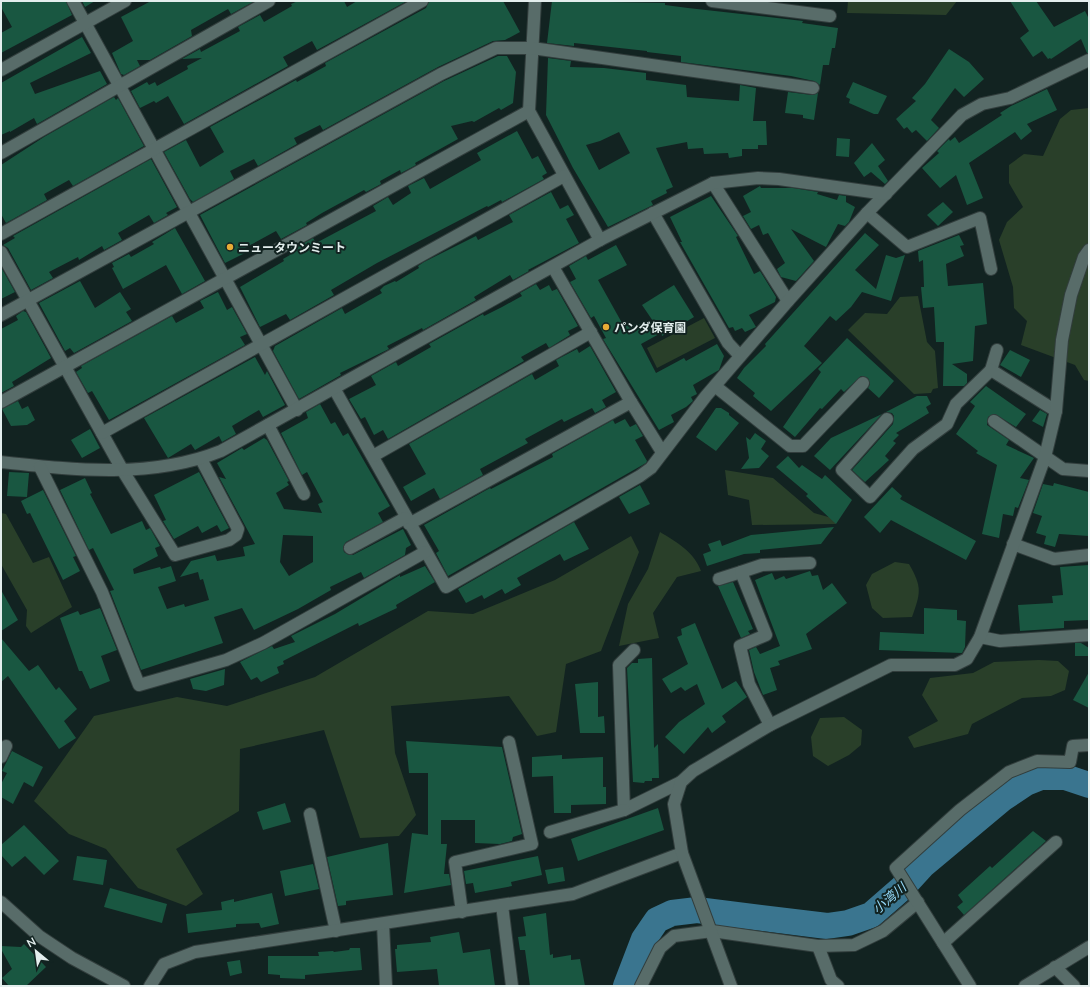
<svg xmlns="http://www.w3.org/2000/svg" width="1090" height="987" viewBox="0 0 1090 987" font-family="Mulish,'Noto Sans JP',sans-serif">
<rect width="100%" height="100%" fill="#122321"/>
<g fill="#293f29">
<path d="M848 1H957L946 15 847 13Z"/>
<path d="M1089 108V381L1084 380 1075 365 1021 345 1027 321 1014 308 1013 287 999 240 1007 222 1023 207 1009 183V165L1024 154 1043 156 1060 119 1071 110Z"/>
<path d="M918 296 927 342 935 351 938 388 933 389 931 393 914 394 848 330 865 313 887 314 900 297Z"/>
<path d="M704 318 715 338 657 368 647 348Z"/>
<path d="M725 470 773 478 814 513 832 518 836 524 752 525 749 500 728 495Z"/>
<path d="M1 513 6 514 33 563 49 557 72 607 31 633 26 626 27 610 1 564Z"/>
<path d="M660 532C677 542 694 552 701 571L677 577 653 613 659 638 619 646 628 604 648 569Z"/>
<path d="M631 536 639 552 601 651 566 664 556 732 537 736 509 696 391 706 395 753 416 815 399 836 360 838 324 730 240 749 239 811 176 849 203 894 186 906 138 888 106 849 69 834 34 801 94 716 177 697 227 706 315 677 428 611 473 614 555 580Z"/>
<path d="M895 562 909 564C922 587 921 592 912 617L883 618 872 608 866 585 872 574Z"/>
<path d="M1039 660 1058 661 1069 671 1065 690 1051 696 1022 698 972 724 968 734 914 748 908 737 938 721 922 695 930 678 973 673 994 662Z"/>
<path d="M844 717 862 730 861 745 849 755 828 766 813 756 811 737 820 718Z"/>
</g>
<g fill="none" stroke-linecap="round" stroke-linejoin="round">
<path stroke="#3a758f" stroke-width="26" d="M626 986 644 939 657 920 672 913 697 910 827 926 848 923 871 915 902 888 923 865 1002 799 1026 783 1041 777H1065L1089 785"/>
</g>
<g fill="#195741" fill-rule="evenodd">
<path d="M1 1H66L72 15 1 53V33L12 27 1 7Z"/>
<path d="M82 1H95L85 7Z"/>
<path d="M151 1H252L253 2 231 14 228 9 191 30 192 36 150 60H137L140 66 124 75 121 74 112 53 133 41 121 17Z"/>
<path d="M298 1H344L347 7 357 1H407L317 50 312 41 283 57 288 66 184 124 168 96 156 103 154 101 140 108 131 91 147 82 149 85 155 82 157 86 188 69 187 66 202 58 182 59 200 49 201 52 240 31 238 27 260 15 264 22 292 6 291 4Z"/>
<path d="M429 1H503L520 32 505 40 493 41 438 67 323 130 320 125 294 138 297 144 258 166 254 159 230 171 234 179 193 202 190 199 164 152 186 140 200 167 224 152 210 127 296 80 297 82 326 66 325 63 426 8Z"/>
<path d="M552 1 665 3V5L688 8 803 21 802 23 838 28 835 48H832L829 65H823L820 85 814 81 791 76 681 62V56L647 52V51L574 43V46L547 43Z"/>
<path d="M1010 1H1036L1054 27 1085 11 1089 19V53H1087L1081 39 1051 59 1050 58 1048 59 1042 51 1033 57 1020 38 1029 31Z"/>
<path d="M82 37 91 53 30 83 35 94 100 71 107 84 37 124 34 118 10 132V131L1 135V83Z"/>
<path d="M949 49 969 62 984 79 964 97 955 88 931 120 939 128 927 141 916 130 912 133 907 127 904 129 896 119 916 101 912 98 925 84Z"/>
<path d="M498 56H507L516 72 513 103 501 110 499 108 474 122 472 121 451 126 458 139 415 163 416 165 401 173 400 170 380 181 381 184 366 192 364 190 322 213 306 223 307 225 281 239 276 231 245 248 247 252 225 263 200 215 444 81Z"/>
<path d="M548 58 571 61 570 67 604 68 646 73V80L686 85 687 97 739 101 740 85 756 88 753 121H766L767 145H758V149H742V156L729 158 728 153 704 154 703 148 688 149 687 142 656 148 673 187 666 190 667 193 651 201 653 205 608 227 573 168 546 115ZM619 132 630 153 599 170 586 145 600 141Z"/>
<path d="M853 82 887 96 878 114H874L849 103 850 99 846 97Z"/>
<path d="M1047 89 1057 110 1027 124 1032 131 1021 140 1015 132 969 163 983 198 967 205 956 175 940 188 922 168 939 153 937 151 949 139 950 141 955 137 959 143 1002 115 1000 113 1011 106Z"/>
<path d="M788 92 812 95 818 93 814 120 803 118V115L785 113Z"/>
<path d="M114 97 116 100 118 98 144 146 73 186 69 180 44 194 47 200 6 223 1 214V165L44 137Z"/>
<path d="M517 131 532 159 538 156 547 173 542 176 544 179 502 202 501 200 488 207 487 206 377 263 331 290 334 295 290 320 286 314 260 327 240 287 284 261 283 259 290 255 288 252 313 238 316 243 376 211 373 206 388 197 393 205 411 193 408 186 424 178 430 189 481 160 477 153Z"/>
<path d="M837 138 850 139 849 157 836 156Z"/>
<path d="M872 143 885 160 878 166 888 181 885 184 871 172 864 177 854 163Z"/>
<path d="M151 159 177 207 166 213 168 215 154 223 149 215 118 233 122 240 104 250 102 246 79 260 78 257 49 272 53 278 31 290 8 248 3 245 15 238 13 236Z"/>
<path d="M760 186 761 188H793L818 192 817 194 837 200 839 195 846 196V202L855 207 849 222 845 226 838 224 826 247 791 229 814 261 796 281 781 277 777 269 785 263 768 233 763 235 759 225 751 229 743 216 751 212 743 196Z"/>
<path d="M551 192 560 209 568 205 574 215 566 219 579 243 528 270 529 271 513 280 510 275 474 297 476 300 423 330 422 328 387 346 389 349 340 373 341 375 299 399 273 351 275 346 342 308 345 314 382 293 380 290 384 286 395 281 396 282 419 268 418 266 424 262 476 236 478 240 513 222 509 215Z"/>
<path d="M711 196 738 236 736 237 754 274 760 271 776 297 775 302 749 315 756 327 745 332 742 328 735 331 733 327 729 328 680 242H682L670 217Z"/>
<path d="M943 202 953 212 938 226 927 215Z"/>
<path d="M175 228 205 281 182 294 166 265 123 289 112 268 114 267 112 263 129 254 131 257 154 244 152 242Z"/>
<path d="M865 233 879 245 855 270 876 289 886 255 896 258 905 255 891 301 862 292 851 307 836 321 830 316 804 346 822 363 771 411 753 396 755 393 737 378 744 368 766 346 765 344Z"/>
<path d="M959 235 964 245 960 246 964 256 946 264 948 286 983 283 987 324 975 326 973 361 952 364 967 374V383L964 386H943L944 342H936L934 307 923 308 921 287H924L923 260 919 262 918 251Z"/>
<path d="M616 245 627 265 598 280 622 323 632 326 636 324H655L642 305 674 285 694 317 662 336 661 333 641 344 656 373 684 358 686 361 717 344 724 356 719 370 693 385 697 394 691 397 693 401 686 407 671 415 674 422 659 430 603 339 606 338 594 316 591 318 570 282 576 279 569 266 586 256 588 260Z"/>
<path d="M1 267 15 292 1 299Z"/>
<path d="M80 281 95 308 120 292 131 309 126 312 132 321 74 353 70 348 65 351 39 303Z"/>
<path d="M536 284 540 290 549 285 552 291 557 289 578 326 568 331 570 335 549 348 546 343 521 357 524 361 388 439 383 430 374 435 365 417 361 419 349 399 376 385 371 376 396 362 398 366 431 347 429 344 483 314 484 316 502 307 522 296 520 293Z"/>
<path d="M218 292 227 310 232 307 247 334 240 337 245 345 109 420 92 391 88 393 76 372 82 368 81 366 172 316 176 323 204 308 200 301Z"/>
<path d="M23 311 26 312 51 358 12 382 14 386 1 393V329L18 320 16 316Z"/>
<path d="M847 338 894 381 879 398 868 388 870 384 868 378 861 376 844 392 841 389 822 409 820 408 795 437 783 427 821 372 818 369Z"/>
<path d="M590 346 616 392 602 400 606 407 595 413 592 408 564 422 562 419 525 439 528 443 480 469 483 475 440 499 434 488 411 501 403 487 426 474 409 444 532 374 535 380 559 366 556 360 577 349 579 353Z"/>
<path d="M1010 350 1030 360 1021 377 1000 365Z"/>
<path d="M255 357 265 375 267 371 285 405 263 417 259 410 232 426 236 434 222 442 219 436 195 450 191 444 168 458 144 418Z"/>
<path d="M986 386 1026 414 1016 427 995 414 988 417 987 425 1009 440 1006 445 1034 458 1020 478 1029 480 1018 508 1015 507 1013 516 1003 514 999 538 982 534 997 465 976 453 978 451 956 434 975 406 970 402Z"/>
<path d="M917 396H927L931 404 926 407 929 413 896 433 899 435 893 441 896 443 885 456 889 460 865 482 852 470 893 424 894 416 892 413 886 412Z"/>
<path d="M18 401 22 409 28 406 35 420 27 425 11 426 2 409Z"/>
<path d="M320 404 331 424 335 422 343 436 348 433 390 506 378 513 383 522 346 542 343 547 344 552 349 555H353L403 529 411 545 406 548 405 555 364 578 361 572 330 587 331 590 298 609 254 630 242 608 214 617 223 643 141 670 110 591 114 590 93 548 89 550 60 490 85 478 92 493 90 494 111 534 142 521 146 530 150 528 160 546 155 548 158 556 133 569 134 574 160 567 161 569 171 566 176 581 158 587 167 609 184 604 185 607 209 600 203 579 200 580 198 572 180 577 191 561 215 555 217 561 245 556 243 547 255 544 219 477 226 479 217 463 242 448 244 450 264 438 267 440 289 481 287 482 289 485 276 493 284 509 322 513 318 504 323 502 307 472 302 475 281 433 308 418 306 412ZM283 535 313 536V562L289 576 280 562Z"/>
<path d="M716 408H721L729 413V415L739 423 716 451 696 437Z"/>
<path d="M1040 410 1047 414 1043 427 1032 421Z"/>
<path d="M882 414 830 470 814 456 831 438Z"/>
<path d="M625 419 630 427 636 424 643 436 635 440 647 461 646 463 448 576 436 553 439 551 424 525 490 488 491 489 553 457 552 454 613 420 615 424Z"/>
<path d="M90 429 100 448 82 458 71 440Z"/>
<path d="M755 433 766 441 761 449 769 456 759 468 741 469 749 458 746 437 750 440Z"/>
<path d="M788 456 799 468 802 465 822 479 825 475 852 500 836 524 806 496 808 494 776 467Z"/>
<path d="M9 472 29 473 27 497 7 496Z"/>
<path d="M199 472 229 528 221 532 217 525 202 533 198 526 174 539 163 521 166 520 154 495Z"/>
<path d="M1054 483 1089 492V536L1059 534 1055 547 1044 544 1046 536 1036 533 1042 516 1033 513 1043 484 1053 486Z"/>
<path d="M640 485 650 504 629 514 619 497Z"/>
<path d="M892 487 902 496 900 499 976 541 966 560 891 520 880 533 864 517Z"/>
<path d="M43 490 76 556 73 557 80 571 63 580 30 513 27 514 21 501Z"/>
<path d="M574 522 589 549 564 561 560 554 517 578 521 585 505 594 502 589 484 599 482 595 466 603 458 589Z"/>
<path d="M834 527 821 544 760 550V553L744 554 707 566 703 554 711 551 708 544 720 540 722 546 751 535Z"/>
<path d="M1089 565V620L1064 621V628L1020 631 1018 605 1053 603 1052 596 1063 595 1060 567Z"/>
<path d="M425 566 435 582 396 605 397 608 359 626 358 623 283 661 284 664 277 667 279 673 261 682 257 677 251 680 240 662 272 646 274 649 295 642 291 636 335 614 400 575V577Z"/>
<path d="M810 571 812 576 818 575 823 590 832 583 847 603 806 634 812 649 778 661 780 665 770 668 777 690 763 695 754 672 749 650 756 647 760 654 780 646 755 580 772 573 775 580 784 576 786 579Z"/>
<path d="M733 582 753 629 748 631 750 634 741 638 718 586Z"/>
<path d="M1 590 18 620 1 631Z"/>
<path d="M100 608 117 650 101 656 110 681 90 689 82 671H79L60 618 78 611 80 615Z"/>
<path d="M924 608 957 610V620L966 621 965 647 962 653 879 650 880 632 924 634Z"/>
<path d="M695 623 722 689 736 681 747 697 722 716 726 722 712 733 708 727 684 754 665 737 679 722 705 704 697 684 685 691 681 687 671 693 662 679 688 664 677 637 682 635 681 629Z"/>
<path d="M1 638 29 671 38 665 56 690 59 687 77 709 64 721 76 738 59 749 8 676 1 682Z"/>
<path d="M1075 643H1081L1089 648V656H1075Z"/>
<path d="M652 658 654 748 658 744 659 778H652V781H645L644 783 633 782 627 668 632 663H638V659Z"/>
<path d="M225 669 224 685 206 691 193 689 190 679Z"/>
<path d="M1089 672V708L1073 700Z"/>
<path d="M598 682V717L604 716 605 733H580L575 684Z"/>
<path d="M406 741 502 747 522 834 513 837 512 841 500 844 475 843V820H441V844H447L444 874H449L451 885 404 893 412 833 428 835V773H409Z"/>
<path d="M12 751 43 767 33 787 24 782 13 804 1 797V784L7 773 2 771Z"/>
<path d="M562 755V759L603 757V787H606V804L571 805V813H554L553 776 532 777V757Z"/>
<path d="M285 803 291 822 263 830 257 812Z"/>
<path d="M658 808 664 830 578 861 571 839Z"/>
<path d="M24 825 59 861 44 875 25 856 12 867 1 855V845Z"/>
<path d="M1033 831 1046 841 964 915 957 907 963 902 958 895 990 866 992 868Z"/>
<path d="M388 843 393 895 346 901V905L338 906 327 857Z"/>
<path d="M77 856 107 860 103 885 73 880Z"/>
<path d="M538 856 542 875 511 882 512 886 475 893 473 883 466 884 464 871Z"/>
<path d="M313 864 319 889 285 896 280 871Z"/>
<path d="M563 867 565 881 548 884 545 870Z"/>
<path d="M110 888 167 904 162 923 104 907Z"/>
<path d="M272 893 279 924 261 928 259 923 236 924V927L188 933 186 914 222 910 221 902 234 899V902Z"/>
<path d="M546 913 550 955 553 954V958L571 955V960L580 959 585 986H530L525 950H520L518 937 526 936 523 917Z"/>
<path d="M459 932 463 953 490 949 495 986H439L437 969 397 972 395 949H397V945L431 942 430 937Z"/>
<path d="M24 944 46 967 26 986H9L2 978 12 969 1 949V946L21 947Z"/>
<path d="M350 948H360L362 970 305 975V979L280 978V975L268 974V956H319L318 952 333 951 334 952 349 950Z"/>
<path d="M240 960 242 973 230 976 227 962Z"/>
</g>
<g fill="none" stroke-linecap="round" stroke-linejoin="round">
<defs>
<g id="minor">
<path d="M73 1 297 410"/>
<path d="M535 1 529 111 600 240"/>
<path d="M712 1 830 16"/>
<path d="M1 70 125 1"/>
<path d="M1 153 269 1"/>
<path d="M713 183 788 301"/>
<path d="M653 213 728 343 740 356"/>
<path d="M867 213 907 247 980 218 991 269"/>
<path d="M1 234 422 1"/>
<path d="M1 252 123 471 175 555 229 540 236 535 238 529 201 459"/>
<path d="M553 267 631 402 662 452"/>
<path d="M1 315 441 74 496 48H532L813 88"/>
<path d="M991 370 997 350"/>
<path d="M715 386 790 446H803L863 383"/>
<path d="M335 390 446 587 640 476 651 468 706 396 788 301 867 213 962 115 982 104 1010 98 1089 60"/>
<path d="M1 402 529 111"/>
<path d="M887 419 842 470 870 497 913 449 947 424 956 404 991 370 1056 411"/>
<path d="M994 421 1063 469 1089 471"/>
<path d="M268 425 304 494"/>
<path d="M102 433 564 176"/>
<path d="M373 456 591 332"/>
<path d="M1 462C74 470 151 479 221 451L600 240 713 183 758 178 779 179 886 194"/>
<path d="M40 467 102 592 139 685 226 660 263 643 425 552"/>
<path d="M409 524 631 402"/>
<path d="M1013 544 1054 559 1089 555"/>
<path d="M350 548 405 518"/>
<path d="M719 579 741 572"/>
<path d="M980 637 1000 641 1089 635"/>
<path d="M634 650 619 665 624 810 681 782"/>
<path d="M770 725 749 684 740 646 766 635 741 572 762 565 810 563"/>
<path d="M1 757 6 746"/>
<path d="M310 814 336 931"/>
<path d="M550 832 624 810"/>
<path d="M1 902 39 936 72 958 124 986"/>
<path d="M502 905 512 986"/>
<path d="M462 912 455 862 532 844 509 742"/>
<path d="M383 924 386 986"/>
<path d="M943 943 1056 842"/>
<path d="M818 946 831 980 838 986"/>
<path d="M1055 967 1074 986"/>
<path d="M150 986 164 964 195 952 573 894 682 853"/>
<path d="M641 986 660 948 674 936 712 931 818 946 854 945 883 931 918 902"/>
<path d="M731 986 682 853 674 804 681 782 693 771 770 725 891 665H955L967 659 980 637 1045 457 1056 411 1062 340 1071 295 1084 257 1089 250"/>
<path d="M970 986 896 868 960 810 1009 772 1037 761 1070 762 1073 746 1089 745"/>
<path d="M1025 986 1089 947"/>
</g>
</defs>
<use href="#minor" stroke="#323e3d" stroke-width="14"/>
<use href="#minor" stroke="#586c69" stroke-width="12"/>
</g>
<g fill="#e7ac36" stroke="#122321" stroke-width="1.5">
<circle cx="230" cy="247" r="4"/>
<circle cx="606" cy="327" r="4"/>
</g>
<g text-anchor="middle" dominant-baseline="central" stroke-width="4" stroke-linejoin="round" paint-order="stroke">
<g font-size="12" font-weight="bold" fill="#e3eeed" stroke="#122321" text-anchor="start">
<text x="238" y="247">ニュータウンミート</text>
<text x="614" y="327">パンダ保育園</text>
</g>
<g font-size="13" font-style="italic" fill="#95dafa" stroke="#122321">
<text transform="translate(889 898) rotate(-41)">小湾川</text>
</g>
</g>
<rect width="1090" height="987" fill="none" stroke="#e3eeed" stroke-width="4"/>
<g transform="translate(36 951) rotate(331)" stroke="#122321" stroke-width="3" paint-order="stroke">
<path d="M0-3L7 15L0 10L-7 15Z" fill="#e3eeed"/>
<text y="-6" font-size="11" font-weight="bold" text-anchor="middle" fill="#e3eeed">N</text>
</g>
</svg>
